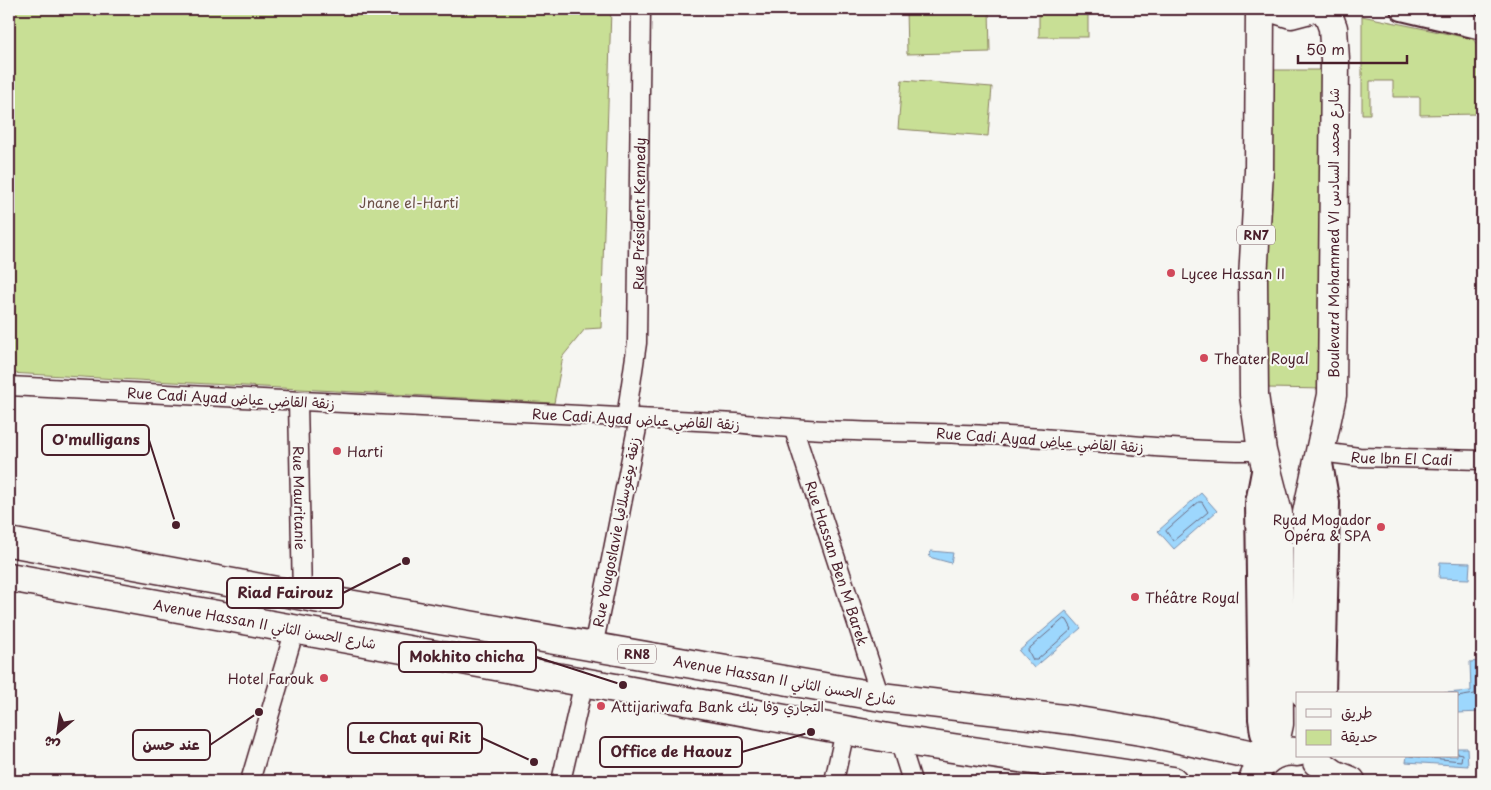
<svg xmlns="http://www.w3.org/2000/svg" width="1491" height="790" viewBox="0 0 1491 790" font-family="'Playpen Sans','Playpen Sans Arabic',sans-serif">
<rect width="100%" height="100%" fill="#f6f6f2"/>
<filter id="ink" filterUnits="userSpaceOnUse"><feTurbulence type="fractalNoise" baseFrequency=".02" numOctaves="2"/><feDisplacementMap in="SourceGraphic" scale="10" xChannelSelector="R" yChannelSelector="G"/><feConvolveMatrix kernelMatrix="1 2 1 2 8 2 1 2 1" color-interpolation-filters="sRGB"/></filter>
<g filter="url(#ink)">
<g fill="#c8df95" stroke="#897f60">
<path d="M9 9H611L601 328 585 329 563 356 554 403 9 373Z"/>
<path d="M906 9H989L990 52 907 54Z"/>
<rect x="1039" y="9" width="49" height="28"/>
<path d="M1362 16 1473 39 1478 46 1479 114 1420 115V97H1393V81H1370V114H1362Z"/>
<path d="M1267 70H1327V389L1266 388Z"/>
<path d="M902 80 992 87 988 136 898 129Z"/>
</g>
<g fill="#9dd7fd" stroke="#7c8da9">
<path d="M1201 493 1217 511 1174 549 1158 531Z"/>
<path d="M931 551 953 553 951 563 929 557Z"/>
<path d="M1440 562 1470 563 1469 579 1439 578Z"/>
<path d="M1066 611 1081 628 1034 668 1019 651Z"/>
<path d="M1482 661V712L1457 713V694H1433L1471 691 1470 662Z"/>
<path d="M1457 748H1467L1468 766 1406 762 1407 756H1457Z"/>
</g>
<g fill="none" stroke-linecap="round" stroke-linejoin="round">
<g stroke="#6b697f" stroke-width="1">
<path d="M1199 502H1202L1208 512 1173 541 1166 531Z"/>
<path d="M1064 619 1067 620 1072 629 1037 660H1033L1028 650Z"/>
<path d="M1457 697 1475 694 1476 668 1482 666"/>
<path d="M1411 756 1461 761 1462 754 1457 753"/>
</g>
<defs>
<g id="minor">
<path d="M9 386 736 423C820 433 903 431 986 435 1078 438 1170 452 1262 451"/>
<path id="s1" d="M298 402 302 596"/>
<path id="s2" d="M626 418 637 343 641 9"/>
<path id="s3" d="M794 430 881 697"/>
<path id="s4" d="M1321 452 1359 457 1482 460"/>
<path d="M593 646C610 570 623 495 639 419"/>
<path d="M899 740 912 781"/>
<path d="M250 781 295 629"/>
<path d="M561 781 584 682"/>
<path d="M834 781 845 731"/>
</g>
<g id="tertiary">
<path d="M1402 9 1482 28"/>
<path d="M1320 458 1328 503 1324 694"/>
<path d="M1265 461 1257 503 1260 719 1262 733 1275 748"/>
</g>
<g id="primary">
<path d="M1260 9 1259 171 1253 279 1254 395 1262 451 1278 513 1279 724 1272 756"/>
<path d="M1275 9 1291 14 1310 9"/>
<path d="M9 542 331 601 881 697 1072 720 1147 732 1267 758"/>
<path d="M9 577 899 740 1173 781"/>
<path d="M1305 694 1307 513 1332 395 1335 60 1333 28 1326 9"/>
<path d="M1317 762 1334 774 1351 781"/>
<path d="M1253 781C1259 761 1276 749 1297 752"/>
</g>
</defs>
<use href="#minor" stroke="#4a1f2b" stroke-width="21"/>
<use href="#tertiary" stroke="#4a1f2b" stroke-width="26"/>
<use href="#primary" stroke="#4a1f2b" stroke-width="31"/>
<use href="#minor" stroke="#f6f6f2" stroke-width="18"/>
<use href="#tertiary" stroke="#f6f6f2" stroke-width="22"/>
<use href="#primary" stroke="#f6f6f2" stroke-width="28"/>
</g>
</g>
<g fill="#d1495b" stroke="#f6f6f2" stroke-width="2">
<circle cx="1171" cy="273" r="5"/>
<circle cx="1204" cy="358" r="5"/>
<circle cx="337" cy="451" r="5"/>
<circle cx="1381" cy="527" r="5"/>
<circle cx="1135" cy="597" r="5"/>
<circle cx="324" cy="678" r="5"/>
<circle cx="601" cy="706" r="5"/>
</g>
<g text-anchor="middle" dominant-baseline="central" stroke-width="4" stroke-linejoin="round" paint-order="stroke">
<g fill="#f6f6f2" stroke="#7e6067" stroke-width="1">
<rect x="1237" y="225.5" width="38" height="19" rx="4"/>
<rect x="618" y="644.5" width="38" height="19" rx="4"/>
</g>
<g font-size="12" font-weight="bold" fill="#4a1f2b">
<text x="1256" y="235">RN7</text>
<text x="637" y="654">RN8</text>
</g>
<g font-size="14" fill="#6a4f46" stroke="#f6f6f2">
<text x="409" y="202">Jnane el-Harti</text>
</g>
<g font-size="14" fill="#4a1f2b" stroke="#f6f6f2">
<text stroke="none"><textPath href="#s2" startOffset="205">Rue Président Kennedy</textPath></text>
<text transform="translate(1333 233) rotate(-90)">Boulevard Mohammed VI شارع محمد السادس</text>
<text transform="translate(231 398) rotate(3)">Rue Cadi Ayad زنقة القاضي عياض</text>
<text transform="translate(636 419) rotate(3)">Rue Cadi Ayad زنقة القاضي عياض</text>
<text transform="translate(1040 440) rotate(4)">Rue Cadi Ayad زنقة القاضي عياض</text>
<text stroke="none"><textPath href="#s4" startOffset="81">Rue Ibn El Cadi</textPath></text>
<text stroke="none"><textPath href="#s1" startOffset="96">Rue Mauritanie</textPath></text>
<text transform="translate(616 532) rotate(-79)">Rue Yougoslavie زنقة يوغوسلافيا</text>
<text stroke="none"><textPath href="#s3" startOffset="140">Rue Hassan Ben M Barek</textPath></text>
<text transform="translate(265 624) rotate(10)">Avenue Hassan II شارع الحسن الثاني</text>
<text transform="translate(785 680) rotate(10)">Avenue Hassan II شارع الحسن الثاني</text>
</g>
<g font-size="14" fill="#4a1f2b" stroke="#f6f6f2" text-anchor="start">
<text x="1181" y="273">Lycee Hassan II</text>
<text x="1214" y="358">Theater Royal</text>
<text x="347" y="451">Harti</text>
<text x="1371" y="519" text-anchor="end">Ryad Mogador<tspan x="1371" dy="16">Opéra &amp; SPA</tspan></text>
<text x="1145" y="597">Théâtre Royal</text>
<text x="314" y="678" text-anchor="end">Hotel Farouk</text>
<text x="611" y="706">Attijariwafa Bank التجاري وفا بنك</text>
</g>
</g>
<path fill="none" stroke="#4a1f2b" stroke-width="2" d="M176 525L149 440M406 561L343 593M623 685L536 657M534 762L482 738M259 712L210 745M811 732L742 752"/>
<g fill="#4a1f2b" stroke="#f6f6f2" stroke-width="2">
<circle cx="176" cy="525" r="5"/>
<circle cx="406" cy="561" r="5"/>
<circle cx="623" cy="685" r="5"/>
<circle cx="534" cy="762" r="5"/>
<circle cx="259" cy="712" r="5"/>
<circle cx="811" cy="732" r="5"/>
</g>
<g fill="#f6f6f2" stroke="#4a1f2b" stroke-width="2">
<rect x="42" y="425" width="107" height="30" rx="5"/>
<rect x="227" y="578" width="116" height="30" rx="5"/>
<rect x="399" y="642" width="137" height="30" rx="5"/>
<rect x="348" y="723" width="134" height="30" rx="5"/>
<rect x="133" y="730" width="77" height="30" rx="5"/>
<rect x="600" y="737" width="142" height="30" rx="5"/>
</g>
<g font-size="15" text-anchor="middle" font-weight="bold" fill="#4a1f2b">
<text x="96" y="445">O'mulligans</text>
<text x="285" y="598">Riad Fairouz</text>
<text x="467" y="662">Mokhito chicha</text>
<text x="415" y="743">Le Chat qui Rit</text>
<text x="171" y="750">عند حسن</text>
<text x="671" y="757">Office de Haouz</text>
</g>
<rect width="1491" height="790" fill="none" stroke="#f6f6f2" stroke-width="30"/>
<rect x="15" y="15" width="1461" height="760" fill="none" stroke="#4a1f2b" stroke-width="2" filter="url(#ink)"/>
<rect x="1296" y="692" width="162" height="65" fill="#f6f6f2" stroke="#b1a0a2"/>
<rect x="1306" y="709" width="25" height="8" fill="#f6f6f2" stroke="#b1a0a2"/>
<text x="1341" y="718" font-size="15" fill="#4a1f2b">طريق</text>
<rect x="1306" y="730" width="25" height="15" fill="#c8df95" stroke="#b1a0a2"/>
<text x="1341" y="742" font-size="15" fill="#4a1f2b">حديقة</text>
<g transform="translate(58 732) rotate(209)" stroke="#f6f6f2" stroke-width="4" paint-order="stroke">
<path d="M0-4L9 19L0 12L-9 19Z" fill="#4a1f2b"/>
<text y="-8" font-size="14" font-weight="bold" text-anchor="middle" fill="#4a1f2b">ش</text>
</g>
<path d="M1298 55v8h109v-8" fill="none" stroke="#4a1f2b" stroke-width="2.5"/>
<text x="1306" y="55" font-size="15" fill="#4a1f2b" stroke="#f6f6f2" stroke-width="4" paint-order="stroke">50 m</text>
</svg>
